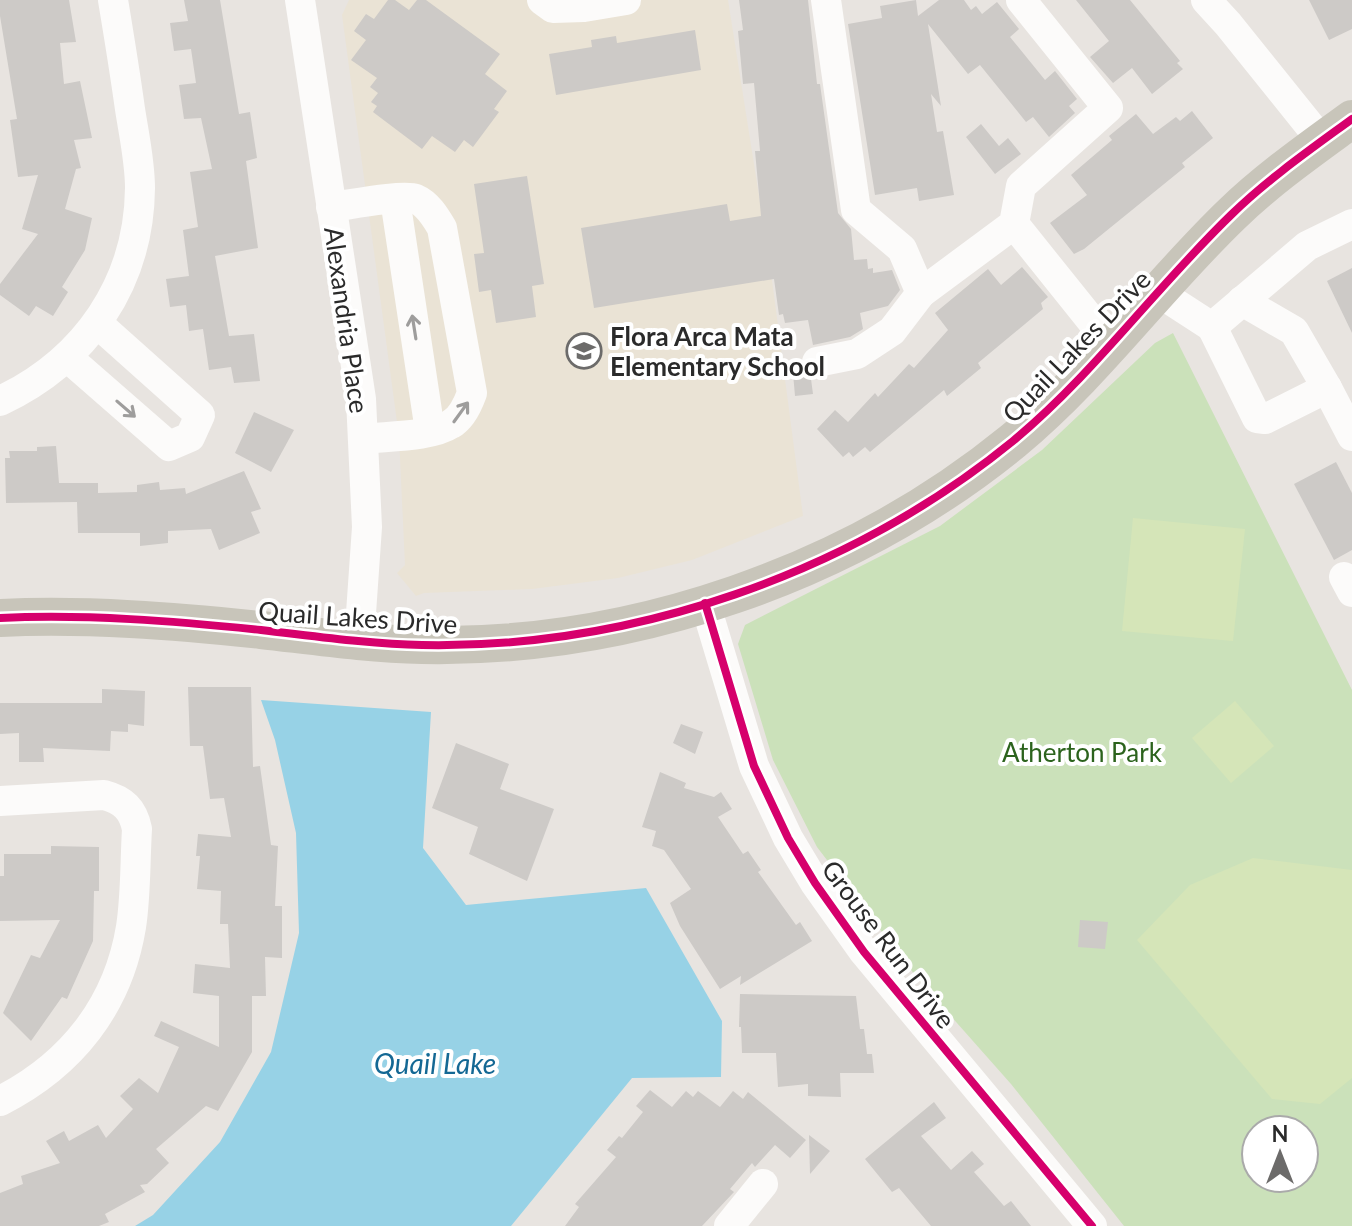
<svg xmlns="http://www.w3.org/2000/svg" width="1352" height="1226" viewBox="0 0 1352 1226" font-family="Lato,sans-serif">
<rect width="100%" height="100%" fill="#e8e4e0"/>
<path fill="#eae3d5" d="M349 0H728L770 265 803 516 692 560 618 578 532 589 424 593 416 596 397 573 405 565 399 437 342 15Z"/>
<path fill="#cbe1ba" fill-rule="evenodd" d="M1173 333 1352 690V1226H1124L1011 1084 918 979 817 847 773 760 738 644 745 625 940 526 1042 450 1155 343ZM1256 1130H1304V1178H1256Z"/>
<g fill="#d5e5b8">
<path d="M1133 518 1245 529 1233 641 1122 631Z"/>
<path d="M1235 701 1274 746 1231 783 1192 738Z"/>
<path d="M1253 858 1352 870V1078L1320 1104 1272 1099 1137 940 1190 885Z"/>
</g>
<path fill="#97d2e6" d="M261 700 431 712 423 848 466 905 646 888 722 1021 721 1077 632 1078 511 1226H135L153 1215 220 1142 271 1052 299 933 296 833 275 740Z"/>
<g fill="#cdcac7">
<path d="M0 0H69L76 42 60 43 64 84 80 81 92 138 74 140 81 168 76 169 65 209 92 218 85 250 62 287 68 292 53 316 36 306 29 316 0 295V284L38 234 22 229 38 175 18 177 10 120 17 119 0 16Z"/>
<path d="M184 0H220L239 114 250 112 257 158 246 161 258 248 215 256 229 336 254 334 260 381 234 383 231 367 209 370 203 329 189 331 186 305 170 307 166 279 189 276 183 230 198 227 190 172 212 169 201 118 184 119 179 85 196 83 191 49 174 51 170 23 188 21Z"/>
<path d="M388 0H395L409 10 417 0H426L500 54 485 74 507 91 494 109 499 112 473 147 464 140 455 152 432 136 422 149 373 112 377 106 371 102 378 93 370 87 377 78 351 60 366 40 354 31 366 14 374 19Z"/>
<path d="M739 0H808L817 84H820L838 213 851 229 854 260 867 259 868 269 873 268V273L892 270 900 290 888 306 860 313 863 329 850 337 813 345 808 320 785 323 783 314 779 315 774 279 594 308 581 228 727 204 730 221 761 216 755 151H760L754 83 743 84 738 31 743 30Z"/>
<path d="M916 0 918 16 939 0H964L971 10 976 6 982 14 997 2 1019 29 1010 37 1045 80 1055 71 1077 99 1069 106 1075 113 1049 137 1033 117 1026 122 980 65 968 74 928 24 941 106 931 94 937 132 943 131 954 195 919 201 917 188 875 195 848 24 882 18 880 6Z"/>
<path d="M1076 0H1130L1180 61 1177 63 1183 69 1152 94 1132 68 1113 83 1090 57 1109 41Z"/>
<path d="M1309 0H1352V29L1329 40Z"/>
<path d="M695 30 701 70 556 95 549 54 592 47 591 40 616 36 617 43Z"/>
<path d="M1192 111 1213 138 1182 163 1185 167 1084 249 1074 254 1050 223 1087 195 1071 175 1112 140 1109 136 1136 114 1153 134 1176 117 1180 121Z"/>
<path d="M981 124 999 146 1008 138 1021 154 995 174 966 137Z"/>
<path d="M527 176 544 284 532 286 536 317 496 323 491 290 479 292 474 254 484 253 474 184Z"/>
<path d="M1022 267 1048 297 1041 303 1043 309 978 363 981 368 947 396 944 390 870 452 865 447 853 457 849 452 843 457 817 429 835 410 848 422 875 393 878 397 909 364 914 368 948 330 935 313 988 269 1001 285Z"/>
<path d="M1352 268V333L1327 281Z"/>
<path d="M800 361 803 373 811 379 813 394 795 396 792 362Z"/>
<path d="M254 412 294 430 271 472 235 453Z"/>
<path d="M56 446 59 483H98V493L137 492V485L159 482 160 490 185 488 186 494 244 471 261 509 251 512 260 533 219 550 211 529 168 531V543L140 546V533H78L77 502 6 503 5 458H10L9 451H37V447Z"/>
<path d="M1336 462 1352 493V550L1334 560 1294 484Z"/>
<path d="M188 687H251L253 767 260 766 271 845 278 846 275 906H282V958L265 957 266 996H252V1052L218 1111 206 1106 156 1149 169 1163 147 1184 140 1185 145 1192 105 1214 109 1222 99 1226H0V1193L23 1184 21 1176 60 1163 46 1141 64 1131 69 1141 98 1125 106 1138 133 1109 120 1096 139 1078 158 1093 179 1047 154 1036 161 1021 219 1047V996L193 993 195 964 230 968 228 924H220L221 891 197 889 200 856H196L198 834 231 837 224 798 210 799 203 746H190Z"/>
<path d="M102 689 145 691 144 726 128 724V732L111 731 110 751 43 748 44 762H19V733L0 734V703H102Z"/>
<path d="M681 724 703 732 695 754 673 743Z"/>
<path d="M456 743 509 764 500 789 554 809 527 881 469 854 478 827 432 808Z"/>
<path d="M660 772 686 783 684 788 714 797 721 792 732 809 718 817 743 854 748 851 761 870 758 872 796 925 800 922 812 941 740 985 741 976 720 989 680 926 670 903 691 889 664 850 652 846 656 831 642 827Z"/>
<path d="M51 846 99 847V891H94L93 941 67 999 62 997 31 1041 3 1013 31 955 40 958 60 920 0 921V876H4V854H51Z"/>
<path d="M1080 920 1108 922 1105 949 1078 947Z"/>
<path d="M740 994 856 996 860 1029H864L867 1054H872L874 1073H840L841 1097 808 1096V1084L778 1087 776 1053H742L741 1027H739Z"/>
<path d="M650 1090 672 1107 686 1091 693 1097 698 1091 720 1107 733 1091 743 1099 748 1092 806 1140 790 1158 775 1145 755 1167 752 1163 730 1189 734 1192 702 1226H565L579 1207 575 1204 616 1157 607 1150 619 1136 622 1138 643 1112 636 1106Z"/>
<path d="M934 1102 946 1118 921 1136 951 1170 972 1151 984 1164 974 1172 1004 1206 1011 1201 1031 1226H931L899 1188 892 1192 865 1159Z"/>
<path d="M809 1135 830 1151 810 1174Z"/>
</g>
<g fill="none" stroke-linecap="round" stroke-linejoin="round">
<g stroke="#fcfbfa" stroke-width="30">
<path d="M300 0 361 399 367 527 359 642"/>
<path d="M542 0 553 8 584 7 626 0"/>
<path d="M826 0 856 210 902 249 921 293 1014 224 1021 186 1108 108 1021 0"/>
<path d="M1206 0 1228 24 1322 141"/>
<path d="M395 199 430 431"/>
<path d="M331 207C348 205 403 194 416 199 428 204 436 218 442 228L472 393C468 404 462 418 451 424 431 437 387 436 363 439"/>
<path d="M1014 224 1111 345"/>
<path d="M1158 292 1212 327 1307 246 1352 224"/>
<path d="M1212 327 1257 418 1265 419 1327 388 1294 331 1242 301"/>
<path d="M67 357 169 446 190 437 200 415 97 323"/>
<path d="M817 362 857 354 892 331 921 293"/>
<path d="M1327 388 1352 436"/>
<path d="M0 401C85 361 139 284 140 188 140 162 134 135 130 109 125 73 119 36 113 0"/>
<path d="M1344 577 1352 592"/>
<path d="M705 603 754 766 788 838 815 883 864 952 1092 1226"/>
<path d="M0 801 104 795C123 800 133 809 137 829 135 861 136 895 131 927 118 1006 71 1065 0 1101"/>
<path d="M729 1226 763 1184"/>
</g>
<path stroke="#c8c5ba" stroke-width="38" d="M0 618C86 614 175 621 261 630 314 636 368 644 422 645 632 649 850 574 1013 441 1094 374 1156 287 1232 214 1268 179 1311 149 1352 119"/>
<defs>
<g id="cycleway">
<path d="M705 603 754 766 788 838 815 883 864 952 1092 1226"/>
<path d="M0 618C86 614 175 621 261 630 314 636 368 644 422 645 632 649 850 574 1013 441 1094 374 1156 287 1232 214 1268 179 1311 149 1352 119"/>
</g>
</defs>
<use href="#cycleway" stroke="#fff" stroke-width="13"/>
<use href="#cycleway" stroke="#d6006c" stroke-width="8"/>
</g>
<defs><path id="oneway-shaft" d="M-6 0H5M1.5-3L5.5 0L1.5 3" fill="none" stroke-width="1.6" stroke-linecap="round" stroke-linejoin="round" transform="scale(2)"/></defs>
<g stroke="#9e9d9c">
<use href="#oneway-shaft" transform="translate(414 327) rotate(-99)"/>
<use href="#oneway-shaft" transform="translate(126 409) rotate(41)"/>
<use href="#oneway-shaft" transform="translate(461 412) rotate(-54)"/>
</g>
<defs>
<symbol id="school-ring" viewBox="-11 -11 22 22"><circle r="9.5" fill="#fff" stroke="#6c6b6a" stroke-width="1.5"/><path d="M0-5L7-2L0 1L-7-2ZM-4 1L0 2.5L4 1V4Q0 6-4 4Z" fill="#6c6b6a"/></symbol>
</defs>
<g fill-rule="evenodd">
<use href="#school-ring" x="564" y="331" width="40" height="40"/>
</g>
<g text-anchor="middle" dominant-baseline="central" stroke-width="8" stroke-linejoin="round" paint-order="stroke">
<g font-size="26" fill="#2a2a2a" stroke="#fff">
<text transform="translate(347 320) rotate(82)">Alexandria Place</text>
<text transform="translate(1076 346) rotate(-46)">Quail Lakes Drive</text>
<text transform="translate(358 617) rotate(4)">Quail Lakes Drive</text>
<text transform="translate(889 944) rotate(53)">Grouse Run Drive</text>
</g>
<g font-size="26" font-weight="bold" fill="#2a2a2a" stroke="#fff" text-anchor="start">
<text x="610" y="336">Flora Arca Mata<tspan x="610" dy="30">Elementary School</tspan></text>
</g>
<g font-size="26" fill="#2c631d" stroke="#fff">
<text x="1082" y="752">Atherton Park</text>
</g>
<g font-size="28" font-style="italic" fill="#146894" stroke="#fff">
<text x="435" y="1063">Quail Lake</text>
</g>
</g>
<g transform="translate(1280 1154)"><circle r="38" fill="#ffffff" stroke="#aaaaaa" stroke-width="2"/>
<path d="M0-6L14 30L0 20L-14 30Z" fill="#6c6b6a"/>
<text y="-12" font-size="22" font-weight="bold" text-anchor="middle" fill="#2a2a2a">N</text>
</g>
</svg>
